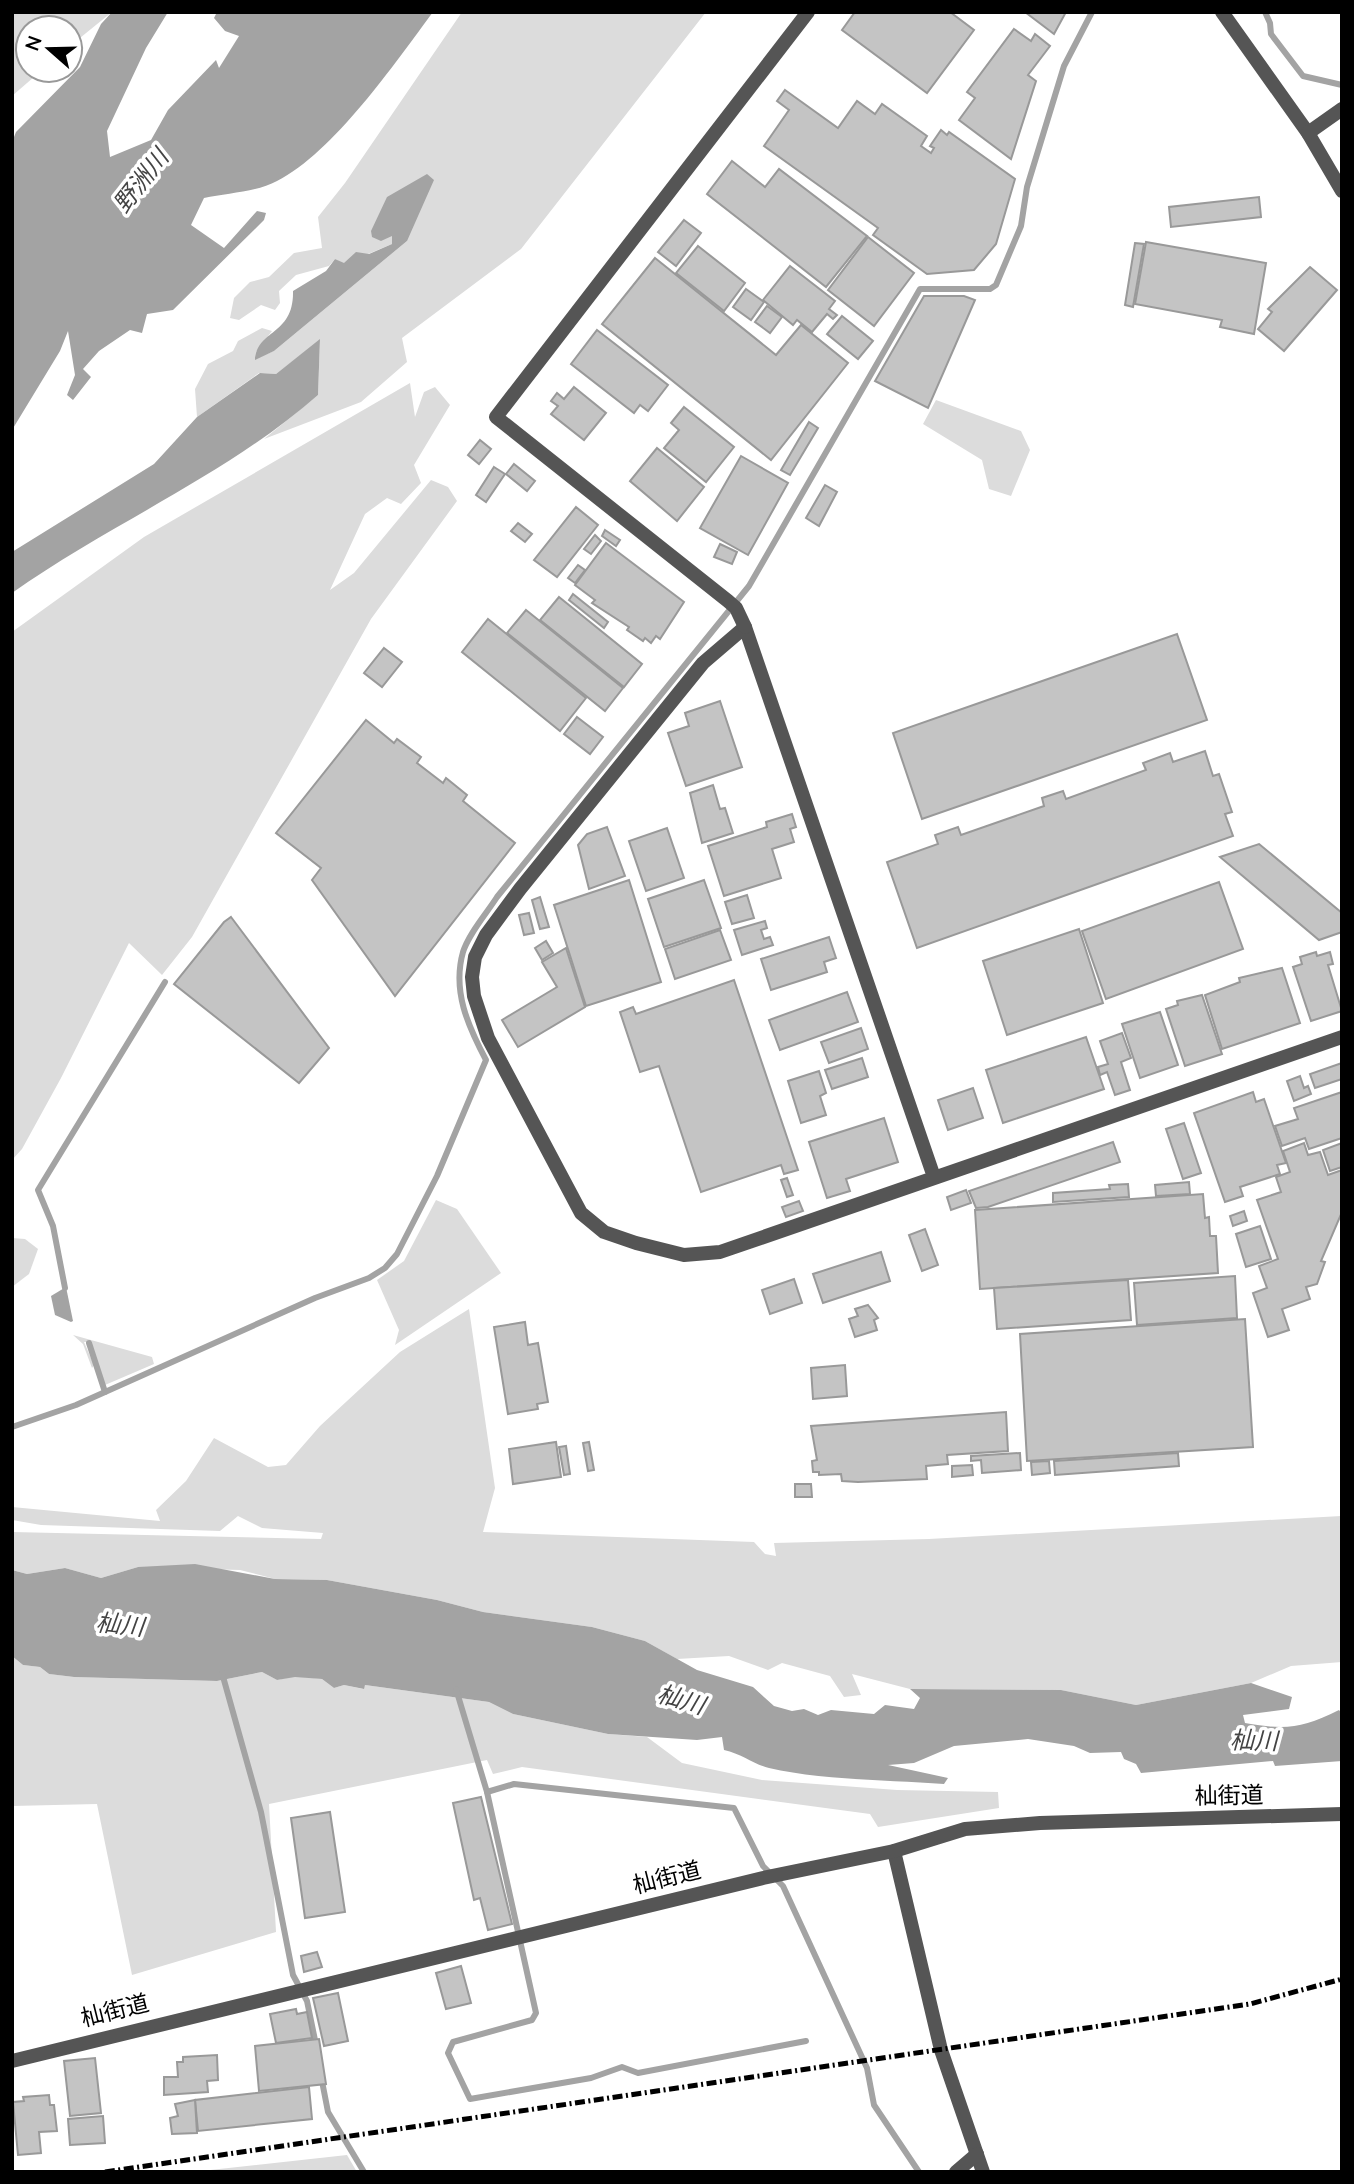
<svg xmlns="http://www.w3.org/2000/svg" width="1354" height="2184" viewBox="0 0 1354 2184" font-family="'Nunito Sans','Noto Sans JP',sans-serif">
<rect width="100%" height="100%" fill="#fff"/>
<g fill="#dcdcdc">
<path d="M12 12H112L70 46V28H28V70H42L12 96Z"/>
<path d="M462 12H706L521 249 402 338 407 362 361 402 264 439 318 395 320 340 276 374 259 373 197 417 195 389 208 364 233 351 238 341 262 328 272 331 256 352 255 359 274 351 407 241 392 236V244L344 264 335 259 329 266 296 275 279 291 280 303 275 310 261 305 239 320 230 318 234 298 250 282 269 277 294 253 322 248 318 217 345 183Z"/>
<path d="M410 383 415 417 424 392 435 387 450 405 414 465 421 483 401 504 387 498 365 514 330 590 354 573 431 480 448 487 457 501 371 619 192 937 162 975 129 943 61 1078 22 1149 12 1160V632L144 537Z"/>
<path d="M936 400 1021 431 1030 450 1011 496 989 489 982 460 923 424Z"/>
<path d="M436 1200 457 1209 501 1273 395 1345 399 1330 377 1280 404 1261Z"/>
<path d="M12 1238 25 1239 38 1249 29 1274 12 1287Z"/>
<path d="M469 1309 495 1488 483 1532 754 1542 765 1554 776 1556 774 1543 929 1539 1341 1516 1342 1662 1291 1666 1251 1683 1136 1705 1061 1690 910 1689 852 1674 861 1695 844 1697 830 1676 782 1663 768 1670 729 1656 677 1659 645 1641 592 1627 483 1612 437 1600 327 1580 275 1579 240 1570 138 1567 101 1578 65 1568 27 1574 12 1570V1532L321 1539 323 1533 262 1528 238 1516 220 1531 41 1525 12 1520V1507L160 1521 156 1510 186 1481 214 1438 268 1467 286 1465 320 1426 400 1352Z"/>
<path d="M73 1335 152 1357 154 1364 105 1385 91 1342H84L94 1365 92 1368 83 1344Z"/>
<path d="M12 1656 23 1665 40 1667 49 1674 74 1677 217 1681 262 1672 277 1680 295 1676 322 1679 334 1688 344 1685 363 1689 365 1685 489 1702 513 1714 608 1734 647 1737 682 1763 762 1780 897 1790 998 1792 999 1808 878 1827 870 1814 522 1767 493 1774 487 1760 269 1804 276 1932 132 1975 97 1804 12 1806Z"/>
<path d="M347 2155 357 2172H192Z"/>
</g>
<g fill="#a3a3a3">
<path d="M112 12H168L146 48 107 131 110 157 151 140 168 110 216 60 219 68 239 36 225 31 214 18 217 12H433C396 62 333 153 277 181 257 192 227 193 204 198L191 225 224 248 257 211 266 213 264 220 173 310 147 314 142 333 130 330 99 351 83 369 91 377 73 400 67 395 75 375 68 331 60 351 12 430V142L16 132 80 67 101 24Z"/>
<path d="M427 174 434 180 407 241 274 351 255 360C257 329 294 336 293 291L326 271 335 259 344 263 356 252 369 254 392 244V236L381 241 372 237 371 231 387 197Z"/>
<path d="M320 339 318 395C227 475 111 523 12 593V552L154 464 197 417 260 373 276 374Z"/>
<path d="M66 1287 73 1321 71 1322 55 1315 51 1296Z"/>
<path d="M195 1564 275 1579 327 1580 437 1600 483 1612 592 1627 645 1641 697 1670 753 1687 774 1706 792 1711 804 1709 818 1715 831 1710 874 1714 885 1705 914 1709 920 1698 910 1689 1061 1690 1136 1705 1251 1683 1292 1697 1289 1709 1243 1715 1245 1723C1285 1730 1301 1729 1339 1710L1342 1714V1761L1275 1766 1273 1761 1141 1773 1136 1764 1124 1759 1121 1752 1090 1753 1074 1746 1028 1739 954 1746 914 1763 888 1765 948 1778 944 1784C891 1780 820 1780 769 1768 753 1764 742 1754 724 1750L722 1737 697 1740 608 1734 513 1714 489 1702 365 1685 364 1689 344 1685 334 1688 322 1679 295 1677 277 1680 262 1672 217 1681 74 1677 49 1674 40 1667 23 1665 12 1656V1570L27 1574 65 1568 101 1578 138 1567Z"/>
</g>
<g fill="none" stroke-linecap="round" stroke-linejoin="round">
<g stroke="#a3a3a3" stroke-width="6">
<path d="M1265 12 1270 23 1271 34 1303 76 1342 85"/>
<path d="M65 1288 53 1226 38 1190 165 982"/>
<path d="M89 1343 105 1392"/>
<path d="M12 1427 76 1405 315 1298 369 1278 385 1268 397 1254 437 1176 486 1060C468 1026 452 991 463 952 469 933 487 913 497 897L749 586 920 289H990L996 285 1021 226 1027 187 1064 66 1092 12"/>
<path d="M222 1673 261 1812 293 1975 307 2001 316 2045"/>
<path d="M456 1689 487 1792 536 2013 532 2020 453 2042 448 2053 470 2099 591 2078 622 2067 638 2073 806 2041"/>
<path d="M487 1792 514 1784 734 1808 763 1866 783 1886 867 2068 874 2105 919 2172"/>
<path d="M321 2076 328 2112 364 2172"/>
</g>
</g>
<g fill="#c4c4c4" stroke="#999" stroke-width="2">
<path d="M855 12H950L974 30 927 93 842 30Z"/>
<path d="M1025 12H1066L1054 34Z"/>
<path d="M1014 29 1031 41 1035 34 1050 46 1028 75 1036 81 1011 159 959 120 975 98 967 92Z"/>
<path d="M785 90 838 128 857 101 875 114 882 104 927 136 921 146 931 153 934 148 930 146 941 130 947 135 949 132 1015 179 996 244 974 270 927 274 873 235 878 228 764 146 789 110 777 101Z"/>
<path d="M732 161 765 187 779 169 867 236 826 287 707 194Z"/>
<path d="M1259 197 1261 217 1171 227 1169 207Z"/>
<path d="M684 220 701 233 676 266 658 252Z"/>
<path d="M868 237 914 273 874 326 828 290Z"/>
<path d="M1146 242 1266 263 1254 334 1220 327 1222 320 1135 304Z"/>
<path d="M1135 243 1144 244 1133 307 1125 305Z"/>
<path d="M698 246 745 283 724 311 676 273Z"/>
<path d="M655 258 776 355 801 325 848 363 771 460 602 324Z"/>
<path d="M790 266 835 301 829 309 837 315 833 319 827 314 812 332 797 320 793 325 763 300Z"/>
<path d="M1310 267 1337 290 1284 351 1258 329 1272 312 1268 309Z"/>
<path d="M746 289 764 302 751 320 733 307Z"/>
<path d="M924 296H964L975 300 928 408 875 381Z"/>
<path d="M767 306 782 317 770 333 755 322Z"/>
<path d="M842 316 873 341 858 359 827 334Z"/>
<path d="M597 330 668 385 648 411 640 405 634 413 571 364Z"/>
<path d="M574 387 606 413 584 440 551 414 558 406 551 401 557 393 564 399Z"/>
<path d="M684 407 734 447 706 482 664 448 679 430 671 423Z"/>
<path d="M809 422 818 428 790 475 781 470Z"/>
<path d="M480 440 491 449 479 464 468 455Z"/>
<path d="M657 448 704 487 677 521 630 481Z"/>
<path d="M741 456 788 483 748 555 700 528Z"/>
<path d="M514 464 535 481 527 491 506 474Z"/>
<path d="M494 467 505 474 486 502 476 495Z"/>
<path d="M825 485 837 492 819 526 806 518Z"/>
<path d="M576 507 598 525 557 577 534 560Z"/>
<path d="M518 523 532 534 525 542 511 531Z"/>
<path d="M605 530 620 540 616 546 602 536Z"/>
<path d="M595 535 601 541 591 554 584 549Z"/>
<path d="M606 543 684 602 660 639 656 636 651 643 645 638 643 641 627 630 629 627 592 603 595 600 575 585Z"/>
<path d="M720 544 737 552 732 564 714 557Z"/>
<path d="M578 565 585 570 575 583 568 578Z"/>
<path d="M573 594 608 622 604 628 569 600Z"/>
<path d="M559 597 642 664 624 687 540 620Z"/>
<path d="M526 610 623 688 605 711 507 633Z"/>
<path d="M488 619 586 698 560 731 462 652Z"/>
<path d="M1177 634 1207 720 922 819 893 733Z"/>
<path d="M384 648 402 662 382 687 364 673Z"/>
<path d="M720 701 742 767 686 786 668 733 689 726 685 713Z"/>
<path d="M577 717 603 737 590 754 564 734Z"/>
<path d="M366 720 394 743 397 739 421 757 417 763 443 783 446 778 467 795 463 801 515 843 395 996 312 880 321 868 276 833Z"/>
<path d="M1205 751 1213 776 1219 774 1232 812 1225 814 1233 836 917 948 887 862 938 844 935 835 958 827 961 835 1044 806 1042 798 1063 791 1066 799 1146 770 1143 763 1170 753 1173 762Z"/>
<path d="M713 785 720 809 725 808 733 833 702 843 690 793Z"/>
<path d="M792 814 796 827 790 829 794 842 772 849 781 878 724 896 708 846 767 827 766 822Z"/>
<path d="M607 827 625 876 589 889 578 845 587 834Z"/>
<path d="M667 828 684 878 646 891 629 841Z"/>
<path d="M1259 844 1342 913V932L1319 940 1220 857Z"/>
<path d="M629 880 661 982 586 1006 554 905Z"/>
<path d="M704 880 721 928 664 947 648 899Z"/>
<path d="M1219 882 1243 949 1106 999 1082 931Z"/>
<path d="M747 895 754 918 732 924 725 902Z"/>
<path d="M540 897 549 927 540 929 532 900Z"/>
<path d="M529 913 534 933 524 935 519 915Z"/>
<path d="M231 917 329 1048 299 1083 174 984 224 922Z"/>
<path d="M765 921 767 928 761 930 764 939 770 937 773 945 742 955 734 930Z"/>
<path d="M1079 929 1103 1003 1007 1035 983 961Z"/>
<path d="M720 930 731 960 675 979 665 949Z"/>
<path d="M829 937 836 958 824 962 827 972 771 990 761 959Z"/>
<path d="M546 941 553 953 542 960 535 948Z"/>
<path d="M566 948 585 1007 518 1047 502 1020 557 987 542 962Z"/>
<path d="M1316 952 1317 956 1330 952 1333 964 1328 965 1342 1011 1311 1021 1293 967 1302 964 1300 957Z"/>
<path d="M1282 968 1300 1023 1222 1049 1205 995 1240 982 1239 978Z"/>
<path d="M734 980 798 1170 784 1174 781 1165 701 1192 659 1066 640 1072 620 1012 633 1007 636 1014Z"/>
<path d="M847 992 858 1022 780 1050 769 1020Z"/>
<path d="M1202 995 1222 1054 1185 1066 1166 1009 1178 1005 1177 1001Z"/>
<path d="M1160 1012 1178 1065 1140 1078 1122 1024Z"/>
<path d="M861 1028 868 1049 829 1063 821 1042Z"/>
<path d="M1122 1033 1131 1058 1121 1062 1130 1090 1115 1095 1107 1072 1100 1075 1098 1067 1108 1064 1100 1041Z"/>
<path d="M1086 1037 1104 1089 1003 1123 986 1070Z"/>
<path d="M862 1058 868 1077 832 1089 825 1070Z"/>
<path d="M1342 1063V1079L1315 1088 1310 1074Z"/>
<path d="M819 1071 826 1093 820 1096 826 1115 801 1123 788 1081Z"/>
<path d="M1300 1076 1304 1088 1308 1086 1311 1094 1294 1101 1287 1081Z"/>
<path d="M973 1088 983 1118 948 1130 938 1100Z"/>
<path d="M1253 1092 1256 1102 1264 1099 1286 1163 1277 1165 1280 1174 1240 1187 1243 1196 1225 1202 1194 1113Z"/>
<path d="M1342 1092V1138L1309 1149 1305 1138 1282 1146 1275 1126 1298 1119 1294 1108Z"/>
<path d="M884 1118 898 1162 846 1179 850 1191 827 1198 809 1142Z"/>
<path d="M1184 1123 1201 1173 1183 1179 1166 1129Z"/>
<path d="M1113 1142 1120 1162 988 1207 976 1208 969 1191Z"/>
<path d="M1304 1143 1308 1155 1320 1152 1328 1175 1342 1170V1212L1321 1261 1325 1262 1317 1284 1306 1287 1310 1299 1282 1309 1289 1330 1268 1337 1253 1293 1267 1288 1259 1266 1278 1259 1257 1200 1281 1192 1276 1177 1290 1172 1283 1151Z"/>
<path d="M1342 1143V1167L1330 1171 1323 1150Z"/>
<path d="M787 1178 793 1195 787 1197 781 1180Z"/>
<path d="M1189 1182 1190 1194 1156 1196 1155 1185Z"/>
<path d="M1128 1184 1129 1197 1053 1202V1193L1110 1189 1109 1185Z"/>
<path d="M966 1190 971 1203 951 1210 947 1197Z"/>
<path d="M1203 1194 1205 1218 1209 1217 1210 1236H1216L1218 1273 980 1289 975 1210Z"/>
<path d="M799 1201 803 1211 786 1217 782 1207Z"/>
<path d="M1244 1211 1247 1221 1233 1226 1230 1216Z"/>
<path d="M1260 1226 1271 1259 1246 1267 1236 1234Z"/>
<path d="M925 1229 938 1265 922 1271 909 1235Z"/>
<path d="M881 1252 890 1281 823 1303 813 1274Z"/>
<path d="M1235 1276 1237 1318 1137 1325 1134 1283Z"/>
<path d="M794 1279 802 1303 770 1314 762 1290Z"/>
<path d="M1128 1280 1131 1320 997 1329 994 1288Z"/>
<path d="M868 1305 878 1318 874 1320 877 1330 855 1337 849 1319 858 1316 855 1309Z"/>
<path d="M1245 1319 1253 1447 1027 1461 1020 1334Z"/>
<path d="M525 1322 528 1345 538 1343 548 1402 537 1404 538 1409 508 1414 494 1327Z"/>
<path d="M845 1365 847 1396 813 1399 811 1368Z"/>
<path d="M1006 1412 1008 1451 947 1455 948 1464 926 1466 927 1479 858 1482 842 1481 841 1474 819 1475V1472H813L812 1461 817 1460 811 1426Z"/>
<path d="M556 1442 561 1477 513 1484 509 1449Z"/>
<path d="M589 1442 594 1470 588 1471 583 1443Z"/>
<path d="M566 1446 570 1474 564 1475 559 1447Z"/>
<path d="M1020 1453 1021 1470 982 1473 981 1460 971 1461V1456Z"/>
<path d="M1178 1453 1179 1466 1055 1475 1054 1461Z"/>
<path d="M1049 1461 1050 1473 1032 1475 1031 1462Z"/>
<path d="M972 1465 973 1475 952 1477V1466Z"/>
<path d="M795 1484H811L812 1497H795Z"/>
<path d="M481 1797 512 1924 488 1930 480 1898 474 1900 453 1803Z"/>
<path d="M330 1812 345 1912 305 1918 291 1818Z"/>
<path d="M317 1952 322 1967 304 1972 301 1956Z"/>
<path d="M461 1966 471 2003 446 2009 436 1973Z"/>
<path d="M338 1993 348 2041 324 2046 313 1998Z"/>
<path d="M296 2009 297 2014 307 2012 312 2038 276 2043 270 2014Z"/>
<path d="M319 2039 326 2084 259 2091 255 2046Z"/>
<path d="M217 2055 218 2080 207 2081 208 2092 164 2095V2077H178L177 2062H183V2057Z"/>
<path d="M95 2058 101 2113 70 2116 64 2061Z"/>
<path d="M309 2087 312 2119 198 2131 195 2100Z"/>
<path d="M49 2095 50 2105H54L57 2131 39 2132 41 2153 18 2155 13 2102 24 2101 23 2097Z"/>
<path d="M195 2100 197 2133 172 2134 170 2118 178 2116 175 2104Z"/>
<path d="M103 2116 105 2143 70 2145 68 2119Z"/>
</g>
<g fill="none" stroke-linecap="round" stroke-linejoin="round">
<g stroke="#555" stroke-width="14">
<path d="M934 1177 745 627 703 663 520 889 486 935 475 957 472 977 474 996 488 1038 581 1213 604 1232 636 1243 684 1255 720 1252 1342 1037"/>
<path d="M894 1851 941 2050 983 2172"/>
<path d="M12 2061 763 1878 894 1851 965 1829 1040 1823 1342 1814"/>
<path d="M956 2172 977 2154"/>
</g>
<g stroke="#555" stroke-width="14">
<path d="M1222 12 1308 133 1342 191"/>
<path d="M1308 133 1342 109"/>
<path d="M745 627 736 608 728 601 496 417 808 12"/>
</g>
<path stroke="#000" stroke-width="5" stroke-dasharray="10 3.5 2 3.5" stroke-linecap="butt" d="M105 2172 1250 2004 1342 1979"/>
</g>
<g text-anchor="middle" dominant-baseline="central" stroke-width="7" stroke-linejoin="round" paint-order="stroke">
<g font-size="23" fill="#000" stroke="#fff">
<text transform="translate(1229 1796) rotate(-1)">杣街道</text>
<text transform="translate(667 1878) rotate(-14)">杣街道</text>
<text transform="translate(115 2011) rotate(-14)">杣街道</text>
</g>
<g font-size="24" font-style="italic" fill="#444" stroke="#fff">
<text transform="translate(141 181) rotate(-52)">野洲川</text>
<text transform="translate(120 1625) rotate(6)">杣川</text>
<text transform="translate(681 1700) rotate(16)">杣川</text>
<text transform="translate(1254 1741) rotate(1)">杣川</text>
</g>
</g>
<rect width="1354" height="2184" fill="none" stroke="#000000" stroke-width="28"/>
<g transform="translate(49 49) rotate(290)"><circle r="33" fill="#ffffff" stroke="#999999" stroke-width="2"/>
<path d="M0-5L12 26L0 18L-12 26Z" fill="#000000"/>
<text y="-10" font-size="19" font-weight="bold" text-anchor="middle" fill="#000000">N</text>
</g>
</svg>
